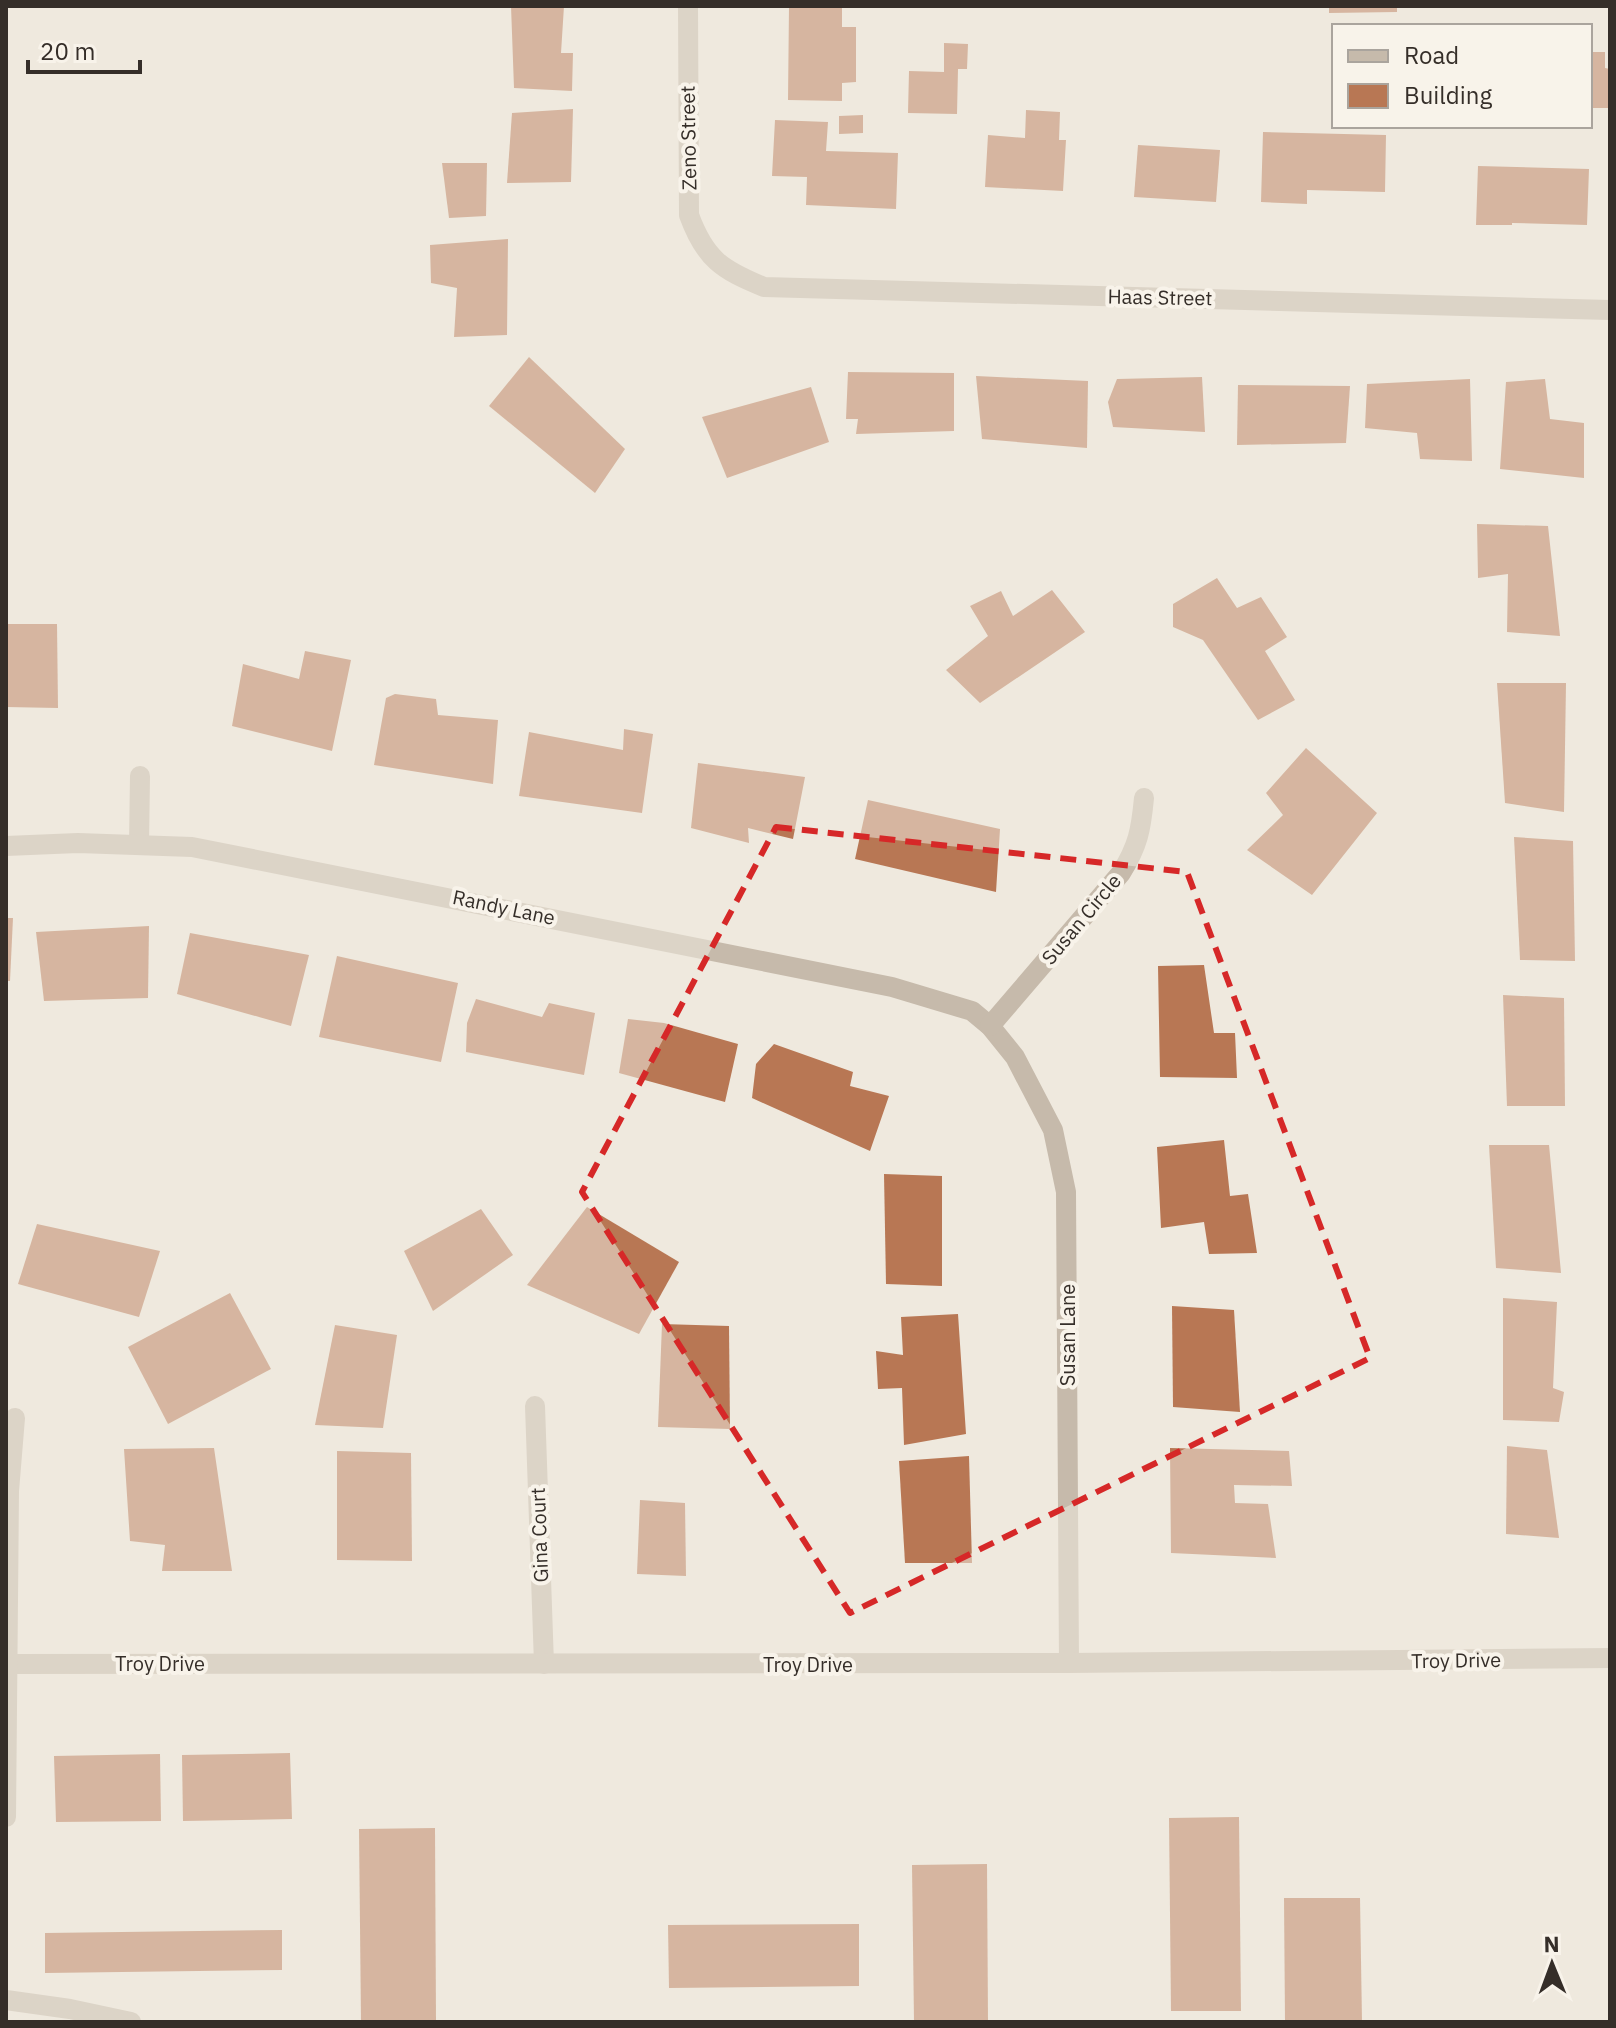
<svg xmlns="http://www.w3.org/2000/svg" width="1616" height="2028" viewBox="0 0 1616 2028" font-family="'IBM Plex Sans',sans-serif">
<rect width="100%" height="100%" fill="#efe9de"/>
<g fill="#b87754">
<path d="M511 6H564L561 53H573L572 91 514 88Z"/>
<path d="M789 6H842V27H856V82L842 83V101L788 100Z"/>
<path d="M1329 6H1397V12L1329 13Z"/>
<path d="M944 43 968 44 967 69H958L957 114 908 113 909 71 944 72Z"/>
<path d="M1590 52H1605V68L1610 69V108H1590Z"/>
<path d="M573 109 571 182 507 183 512 113Z"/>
<path d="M1026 110 1060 112 1059 140H1066L1063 191 985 187 988 135 1025 138Z"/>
<path d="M863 115V133L839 134V116Z"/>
<path d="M775 120 828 122 826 151 898 153 896 209 806 205 807 177 772 176Z"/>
<path d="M1263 132 1386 135 1385 192 1307 190V204L1261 202Z"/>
<path d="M1138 145 1220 150 1216 202 1134 197Z"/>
<path d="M442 163H487L486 216 449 218Z"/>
<path d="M1478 166 1589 169 1587 225 1512 223V225H1476Z"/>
<path d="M508 239 507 335 454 337 457 288 431 283 430 245Z"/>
<path d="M529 357 625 449 595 493 489 406Z"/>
<path d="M848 372 954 373V431L856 434 858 419H846Z"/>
<path d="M976 376 1088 381 1087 448 982 439Z"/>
<path d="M1202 377 1205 432 1113 427 1108 402 1117 379Z"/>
<path d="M1470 379 1472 461 1420 459 1417 433 1365 428 1367 384Z"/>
<path d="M1545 379 1550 419 1584 423V478L1500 469 1506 382Z"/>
<path d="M1238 385 1350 386 1346 443 1237 445Z"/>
<path d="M811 387 829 442 727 478 702 417Z"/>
<path d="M1477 524 1548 526 1560 636 1507 632 1508 574 1478 578Z"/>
<path d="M1217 578 1237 608 1261 597 1287 637 1265 651 1295 700 1258 720 1203 640 1173 627V604Z"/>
<path d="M1052 590 1085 632 980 703 946 670 988 636 970 606 1001 591 1013 616Z"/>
<path d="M6 624H57L58 708 6 707Z"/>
<path d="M305 651 351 660 332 751 232 726 243 664 299 679Z"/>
<path d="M1497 683H1566L1564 812 1505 803Z"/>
<path d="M395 694 436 699 438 715 498 720 493 784 374 765 386 698Z"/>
<path d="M624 729 653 734 642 813 519 796 529 732 623 750Z"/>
<path d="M1306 748 1377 813 1312 895 1247 850 1283 815 1266 793Z"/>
<path d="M698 763 805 777 793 839 748 828 749 843 691 828Z"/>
<path d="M868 800 1000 829 996 892 855 859Z"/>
<path d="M1514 837 1573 841 1575 961 1520 960Z"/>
<path d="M6 918H13L10 981H6Z"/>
<path d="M149 926 148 998 44 1001 36 932Z"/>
<path d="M190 933 309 955 291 1026 177 994Z"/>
<path d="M337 956 458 983 441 1062 319 1037Z"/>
<path d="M1204 965 1214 1033H1235L1237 1078 1160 1077 1158 966Z"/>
<path d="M1503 995 1564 998 1565 1106H1507Z"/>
<path d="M476 999 542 1017 549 1003 595 1013 584 1075 466 1052 467 1023Z"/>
<path d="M628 1019 664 1023 738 1044 725 1102 619 1073Z"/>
<path d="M774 1044 853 1072 850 1086 889 1096 870 1151 752 1098 756 1064Z"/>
<path d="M1224 1140 1230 1196 1248 1194 1257 1253 1209 1254 1204 1222 1161 1228 1157 1147Z"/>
<path d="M1489 1145H1549L1561 1273 1496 1268Z"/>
<path d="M884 1174 942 1176V1286L886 1284Z"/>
<path d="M587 1207 679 1262 639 1334 527 1285Z"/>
<path d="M481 1209 513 1255 433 1311 404 1251Z"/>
<path d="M37 1224 160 1251 139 1317 18 1284Z"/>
<path d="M230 1293 271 1369 168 1424 128 1347Z"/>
<path d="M1503 1298 1557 1302 1553 1388 1564 1392 1559 1422 1503 1420Z"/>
<path d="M1172 1306 1234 1310 1240 1412 1173 1407Z"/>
<path d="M958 1314 966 1434 904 1445 902 1388 878 1389 876 1351 903 1355 901 1317Z"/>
<path d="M662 1324 729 1326 730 1429 658 1427Z"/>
<path d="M335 1325 397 1335 383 1428 315 1425Z"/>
<path d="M1507 1446 1547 1450 1559 1538 1506 1534Z"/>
<path d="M214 1448 232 1571H162L165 1545 130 1541 124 1449Z"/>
<path d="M1170 1448 1289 1451 1292 1486 1234 1485 1235 1503 1268 1504 1276 1558 1171 1553Z"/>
<path d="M337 1451 411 1453 412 1561 337 1560Z"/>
<path d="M969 1456 972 1563H905L899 1461Z"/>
<path d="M640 1500 685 1503 686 1576 637 1574Z"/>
<path d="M290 1753 292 1819 183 1821 182 1755Z"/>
<path d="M160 1754 161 1821 56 1822 54 1756Z"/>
<path d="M1239 1817 1241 2011H1171L1169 1818Z"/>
<path d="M435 1828 436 2022H361L359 1829Z"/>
<path d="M987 1864 988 2022H914L912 1865Z"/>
<path d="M1284 1898H1360L1362 2022H1285Z"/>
<path d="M859 1924V1986L669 1988 668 1925Z"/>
<path d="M282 1930V1970L45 1973V1933Z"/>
</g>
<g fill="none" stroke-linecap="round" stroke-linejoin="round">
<g stroke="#c6baab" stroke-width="20">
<path d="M688 6 689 215C705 259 722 270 764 287L1610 310"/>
<path d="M139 845 140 776"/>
<path d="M6 846 78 843 192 847 892 987 972 1011 990 1026 1015 1057 1053 1130 1066 1192 1069 1663"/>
<path d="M990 1026 1121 873C1138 846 1141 830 1144 798"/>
<path d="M535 1406 544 1664"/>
<path d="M6 1664 1069 1663 1610 1658"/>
<path d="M6 1817 9 1491 15 1418"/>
<path d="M6 2000 70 2009 131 2022"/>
</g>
</g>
<path d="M0 0H1616V2028H0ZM776 827 1187 872 1370 1358 850 1613 582 1192Z" fill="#efe9de" fill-opacity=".55" fill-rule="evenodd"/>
<path fill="none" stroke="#d62828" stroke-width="6" stroke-dasharray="16 10" stroke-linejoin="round" d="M776 827 1187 872 1370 1358 850 1613 582 1192Z"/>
<g text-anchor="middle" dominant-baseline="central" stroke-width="8" stroke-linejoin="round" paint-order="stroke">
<g font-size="20" fill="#352e29" stroke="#f8f3ea">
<text transform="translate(688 138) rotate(-91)">Zeno Street</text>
<text transform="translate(1160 297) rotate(1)">Haas Street</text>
<text transform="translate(504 907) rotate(12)">Randy Lane</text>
<text transform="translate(1081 919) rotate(-50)">Susan Circle</text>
<text transform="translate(1067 1335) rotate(-90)">Susan Lane</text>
<text transform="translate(539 1535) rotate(-92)">Gina Court</text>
<text transform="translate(1456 1660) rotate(-1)">Troy Drive</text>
<text x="160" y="1663">Troy Drive</text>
<text x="808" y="1664">Troy Drive</text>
</g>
</g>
<rect width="1616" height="2028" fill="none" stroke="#352e29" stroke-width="16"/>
<rect x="1332" y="24" width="260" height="104" fill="#f8f3ea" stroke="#aaa49d" stroke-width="2"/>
<rect x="1348" y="50" width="40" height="12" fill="#c6baab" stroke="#aaa49d" stroke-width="2"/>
<text x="1404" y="64" font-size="24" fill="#352e29">Road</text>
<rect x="1348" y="84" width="40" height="24" fill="#b87754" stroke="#aaa49d" stroke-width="2"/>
<text x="1404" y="104" font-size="24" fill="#352e29">Building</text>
<g transform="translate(1552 1964) rotate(359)" stroke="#f8f3ea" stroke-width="6" paint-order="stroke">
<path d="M0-6L14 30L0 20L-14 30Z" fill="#352e29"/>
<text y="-12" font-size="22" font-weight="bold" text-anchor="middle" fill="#352e29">N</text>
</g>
<path d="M28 60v12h112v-12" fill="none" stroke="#352e29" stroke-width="4"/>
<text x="40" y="60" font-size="24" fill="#352e29" stroke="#f8f3ea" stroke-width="6" paint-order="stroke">20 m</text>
</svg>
